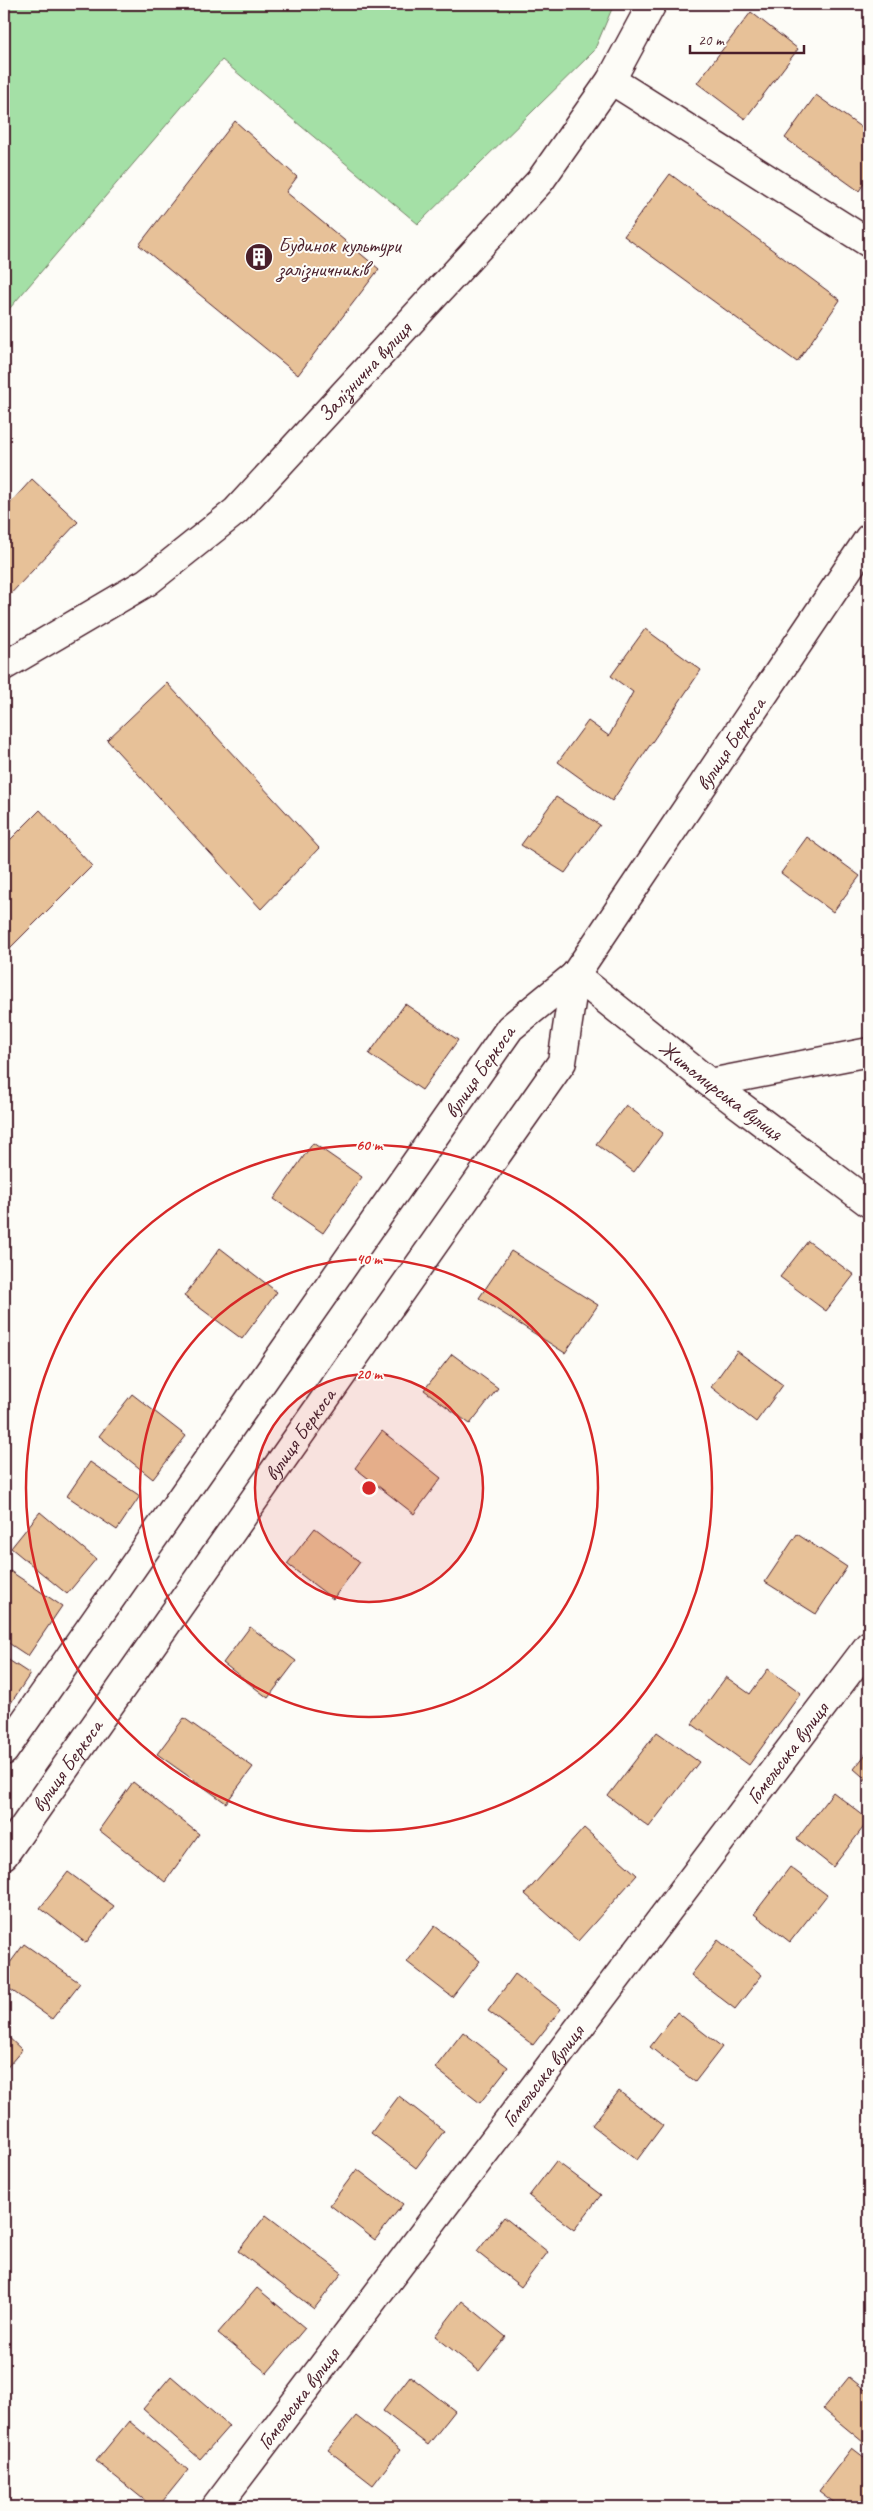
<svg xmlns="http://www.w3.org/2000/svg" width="873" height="2511" viewBox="0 0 873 2511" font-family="Caveat,sans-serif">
<rect width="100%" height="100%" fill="#fdfcf7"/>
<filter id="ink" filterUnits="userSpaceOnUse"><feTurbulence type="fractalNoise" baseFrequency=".02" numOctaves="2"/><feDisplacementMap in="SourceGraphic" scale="10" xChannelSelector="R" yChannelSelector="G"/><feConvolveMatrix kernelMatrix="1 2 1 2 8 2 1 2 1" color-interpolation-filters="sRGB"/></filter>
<g filter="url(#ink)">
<path fill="#a4e0a6" stroke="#778068" d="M4 4H614L594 51 418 224 222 60 4 315Z"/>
<g fill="#e7c198" stroke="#4a1f2b">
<path d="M751 12 798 49 745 119 697 83Z"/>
<path d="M816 95 869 133V176L859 191 785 138Z"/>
<path d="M235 121 297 177 286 192 379 269 298 375 139 245Z"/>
<path d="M670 174 840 300 797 362 624 236Z"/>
<path d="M32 479 78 522 4 601V510Z"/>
<path d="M645 629 701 670 612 801 558 762 588 721 609 736 633 692 611 676Z"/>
<path d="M167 683 319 848 261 909 107 740Z"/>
<path d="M556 797 600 825 565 873 521 845Z"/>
<path d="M40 810 92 866 4 954V846Z"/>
<path d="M807 837 860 876 833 912 781 873Z"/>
<path d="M405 1004 458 1040 422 1090 369 1054Z"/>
<path d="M626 1105 663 1133 634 1172 596 1144Z"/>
<path d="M313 1143 362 1177 323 1233 274 1199Z"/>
<path d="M808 1241 854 1275 826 1311 780 1277Z"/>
<path d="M220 1248 277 1292 242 1339 184 1296Z"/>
<path d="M511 1251 598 1305 565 1353 479 1298Z"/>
<path d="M737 1351 783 1385 756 1422 711 1387Z"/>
<path d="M452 1354 498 1388 470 1424 424 1390Z"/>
<path d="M132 1394 186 1436 153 1479 99 1436Z"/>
<path d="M382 1431 441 1478 414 1514 355 1468Z"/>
<path d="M90 1462 140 1496 117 1530 67 1496Z"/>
<path d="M40 1512 96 1559 67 1594 11 1548Z"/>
<path d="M315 1528 360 1562 333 1599 287 1564Z"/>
<path d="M797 1534 847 1567 816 1614 765 1582Z"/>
<path d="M10 1571 62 1606 28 1656 4 1640V1580Z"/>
<path d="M250 1627 296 1661 268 1698 223 1663Z"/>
<path d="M4 1657 30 1674 7 1709 4 1706Z"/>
<path d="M768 1669 801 1693 749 1765 692 1724 726 1677 750 1694Z"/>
<path d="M184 1718 253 1767 226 1803 157 1754Z"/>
<path d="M657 1732 699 1762 649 1827 608 1796Z"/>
<path d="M869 1750V1782L854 1769Z"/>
<path d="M133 1782 199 1834 165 1882 99 1830Z"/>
<path d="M833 1792 869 1820 833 1867 797 1839Z"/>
<path d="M584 1828 637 1875 578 1941 525 1894Z"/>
<path d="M790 1867 827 1895 790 1942 754 1914Z"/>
<path d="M68 1872 114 1906 86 1943 40 1908Z"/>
<path d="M435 1926 480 1961 452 1997 407 1962Z"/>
<path d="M718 1940 762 1975 735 2009 691 1975Z"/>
<path d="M24 1944 80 1983 52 2019 4 1985V1971Z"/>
<path d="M515 1974 561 2009 533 2045 488 2011Z"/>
<path d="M677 2012 722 2047 695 2082 650 2047Z"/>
<path d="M463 2032 508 2067 480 2103 435 2068Z"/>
<path d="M4 2033 22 2050 4 2071Z"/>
<path d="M619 2091 663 2125 637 2160 592 2125Z"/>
<path d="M399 2096 444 2131 416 2168 371 2133Z"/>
<path d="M556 2161 601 2195 574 2230 529 2196Z"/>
<path d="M357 2169 403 2204 375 2240 330 2205Z"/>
<path d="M266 2215 342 2273 314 2309 238 2251Z"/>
<path d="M504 2217 548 2252 521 2287 477 2252Z"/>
<path d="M257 2288 305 2328 267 2373 218 2333Z"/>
<path d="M462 2301 506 2337 479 2371 435 2336Z"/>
<path d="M171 2376 229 2426 200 2459 143 2409Z"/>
<path d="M410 2376 455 2411 428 2445 383 2411Z"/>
<path d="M849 2377 869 2393V2447L823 2409Z"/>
<path d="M356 2416 400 2450 373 2485 328 2450Z"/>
<path d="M129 2421 188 2470 158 2507H153L96 2461Z"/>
<path d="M852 2448 869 2461V2493L859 2507H840L819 2491Z"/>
</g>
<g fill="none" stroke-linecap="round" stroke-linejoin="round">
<defs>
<g id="street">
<path d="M611 80 869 243"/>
<path id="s1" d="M4 666 147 582 236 511 540 181 611 80 652 4"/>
<path id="s2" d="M575 975 710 1083 869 1203"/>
<path d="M710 1083 869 1052"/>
<path id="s3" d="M216 2507 869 1645"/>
</g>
<g id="secondary">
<path id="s4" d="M4 1751 510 1028 575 975 869 538"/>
<path id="s5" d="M4 1855 562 1062 575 975"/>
</g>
</defs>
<use href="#street" stroke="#4a1f2b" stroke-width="31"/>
<use href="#secondary" stroke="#4a1f2b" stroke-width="31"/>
<use href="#street" stroke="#fdfcf7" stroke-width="28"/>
<use href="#secondary" stroke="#fdfcf7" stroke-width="28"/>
</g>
</g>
<circle cx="369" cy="1488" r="114" fill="#d62828" fill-opacity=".12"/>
<g fill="none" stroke="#d62828" stroke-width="2.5">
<circle cx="369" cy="1488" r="114"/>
<circle cx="369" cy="1488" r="229"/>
<circle cx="369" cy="1488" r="343"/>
</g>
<defs>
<symbol id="building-disc" viewBox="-11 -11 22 22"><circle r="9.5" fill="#4a1f2b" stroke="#fdfcf7"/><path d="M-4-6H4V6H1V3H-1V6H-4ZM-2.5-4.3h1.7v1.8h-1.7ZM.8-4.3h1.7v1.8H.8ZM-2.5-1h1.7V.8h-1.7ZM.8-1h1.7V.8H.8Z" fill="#fff"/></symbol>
</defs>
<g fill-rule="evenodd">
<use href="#building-disc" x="243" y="241" width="32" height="32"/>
</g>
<g text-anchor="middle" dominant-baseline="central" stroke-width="4" stroke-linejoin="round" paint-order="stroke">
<g font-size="21" fill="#4a1f2b" stroke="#fdfcf7" text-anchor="start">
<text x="278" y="245">Будинок культури<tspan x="278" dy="24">залізничників</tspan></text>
</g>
<g font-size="21" fill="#4a1f2b" stroke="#fdfcf7">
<text stroke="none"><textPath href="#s1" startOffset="469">Залізнична вулиця</textPath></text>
<text stroke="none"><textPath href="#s4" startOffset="1245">вулиця Беркоса</textPath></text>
<text stroke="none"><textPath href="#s4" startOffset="829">вулиця Беркоса</textPath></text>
<text stroke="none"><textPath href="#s2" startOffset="186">Житомирська вулиця</textPath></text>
<text stroke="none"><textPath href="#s5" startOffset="514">вулиця Беркоса</textPath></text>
<text stroke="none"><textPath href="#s3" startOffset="946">Гомельська вулиця</textPath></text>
<text stroke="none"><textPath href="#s5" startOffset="109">вулиця Беркоса</textPath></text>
<text stroke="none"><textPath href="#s3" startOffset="541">Гомельська вулиця</textPath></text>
<text stroke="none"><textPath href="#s3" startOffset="136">Гомельська вулиця</textPath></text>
</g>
</g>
<circle cx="369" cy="1488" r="8" fill="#d62828" stroke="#fdfcf7" stroke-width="2.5"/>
<g font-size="15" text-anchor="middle" font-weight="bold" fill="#d62828" stroke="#fdfcf7" stroke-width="4" stroke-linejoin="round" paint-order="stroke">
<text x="369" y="1150">60 m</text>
<text x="369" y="1264">40 m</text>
<text x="369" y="1379">20 m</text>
</g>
<rect width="873" height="2511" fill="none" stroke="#fdfcf7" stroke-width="20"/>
<rect x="10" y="10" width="853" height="2491" fill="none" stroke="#4a1f2b" stroke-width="2" filter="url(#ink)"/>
<path d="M690 45v8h114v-8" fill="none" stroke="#4a1f2b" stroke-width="2.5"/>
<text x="698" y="45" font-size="15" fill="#4a1f2b" stroke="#fdfcf7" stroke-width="4" paint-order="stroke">20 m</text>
</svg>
